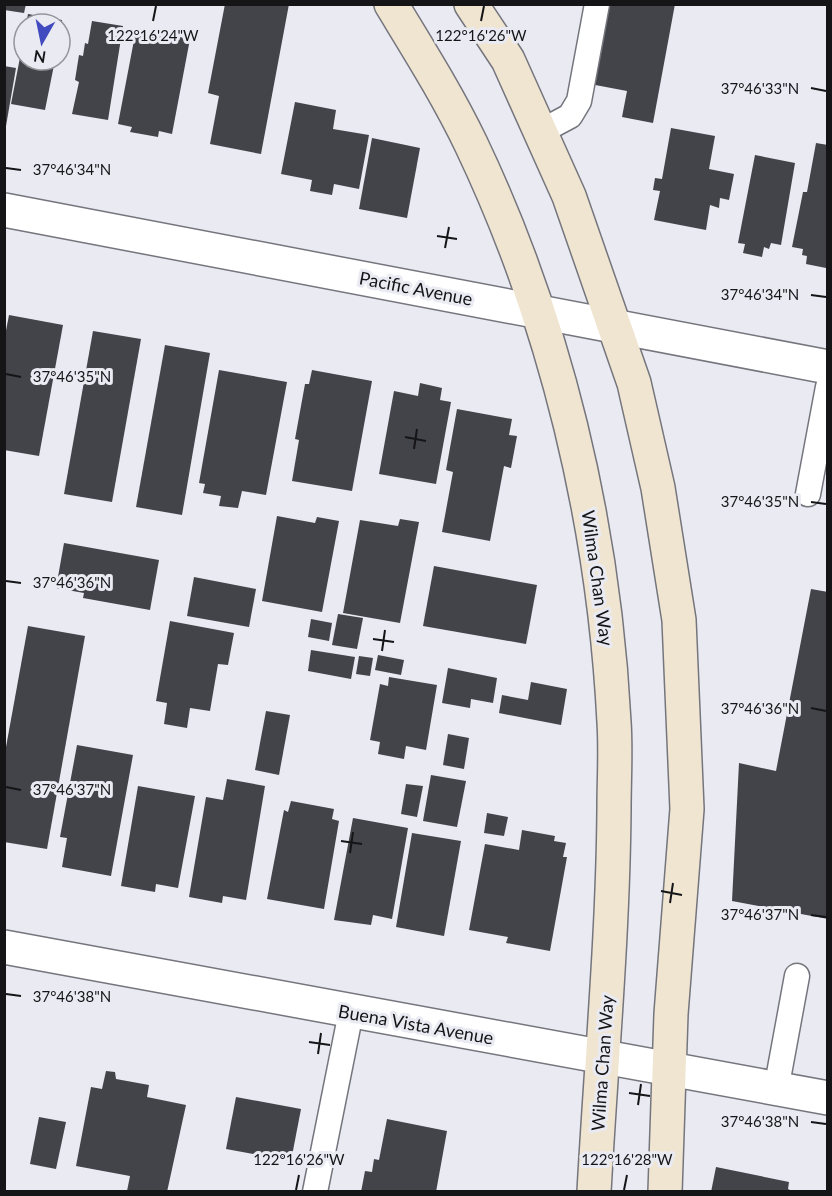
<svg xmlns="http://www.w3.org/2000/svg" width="832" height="1196" viewBox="0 0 832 1196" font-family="Lato,sans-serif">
<rect width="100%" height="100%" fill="#eaeaf3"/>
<g fill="#43434a">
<path d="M4 4H26L24 13 4 10Z"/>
<path d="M225 4H289L261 154 210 144 219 96 208 93Z"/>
<path d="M605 4H675L653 123 622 117 627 91 590 84Z"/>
<path d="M28 14 62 20V24H26Z"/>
<path d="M92 21 123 26 108 120 72 114 79 82 75 80 79 55 83 56 85 43 88 44Z"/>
<path d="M153 32 190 39 172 134 159 131 158 137 130 132 132 127 118 124 135 35 152 38Z"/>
<path d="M23 42 24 60H55L45 110 11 104Z"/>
<path d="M4 66 16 68 6 126H4Z"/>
<path d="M295 102 336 110 333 129 369 135 359 189 334 184 332 195 310 191 312 180 281 174Z"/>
<path d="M671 128 715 136 709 169 734 174 729 200 720 198 719 208 710 205 706 230 654 220 660 191 653 190 655 178 662 179Z"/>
<path d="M372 138 420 148 407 218 359 209Z"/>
<path d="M816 143 828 145 826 268 806 264 807 256 802 255 803 249 792 247 803 192H807Z"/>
<path d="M755 155 795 163 781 245 771 243 769 249 764 247 762 257 743 253 745 244 738 243Z"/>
<path d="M9 315 63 325 39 456 4 450V341Z"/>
<path d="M93 331 141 339 112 502 64 494Z"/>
<path d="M165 345 210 353 182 515 136 507Z"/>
<path d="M219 370 287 382 266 495 242 491 238 508 219 506 221 496 203 493 205 484 199 483Z"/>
<path d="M312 370 372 381 352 491 292 481 299 440 295 439 305 384H309Z"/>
<path d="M420 383 442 388 440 400 451 402 436 484 379 474 394 391 418 396Z"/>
<path d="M457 409 512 419 509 435 517 436 511 468 504 466 490 541 442 532 453 472 446 470Z"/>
<path d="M277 516 315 523 317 517 339 521 322 612 262 601Z"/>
<path d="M400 519 419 522 400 623 343 613 360 520 398 526Z"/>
<path d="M64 543 159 560 150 610 83 598 84 593 56 588Z"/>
<path d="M434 566 537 585 526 644 423 626Z"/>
<path d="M194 577 256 589 249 627 187 616Z"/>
<path d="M811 589 828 592V919L732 901 739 763 776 771Z"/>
<path d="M338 614 363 618 357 649 332 645Z"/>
<path d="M311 619 332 623 329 641 308 637Z"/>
<path d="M170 621 234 633 228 665 218 664 210 711 190 708 187 728 164 724 167 703 156 701Z"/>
<path d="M28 626 85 636 47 849 4 842V758Z"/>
<path d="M311 650 355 657 351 679 308 671Z"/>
<path d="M378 655 404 660 401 675 375 670Z"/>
<path d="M359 656 373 658 370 676 356 674Z"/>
<path d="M448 668 497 678 493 703 471 699 470 708 442 703Z"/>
<path d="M389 677 437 685 426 750 406 746 404 759 378 754 380 742 370 740 380 684 388 686Z"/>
<path d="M531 682 567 689 561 725 499 713 502 695 528 700Z"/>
<path d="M266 711 290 715 279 775 255 770Z"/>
<path d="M448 734 469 738 464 769 443 765Z"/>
<path d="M77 745 133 755 111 876 62 867 67 838 60 837Z"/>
<path d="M431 775 466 781 457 827 423 821Z"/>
<path d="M227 779 265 786 246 900 223 896 222 903 189 897 206 797 223 800Z"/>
<path d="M406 784 423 786 417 817 401 814Z"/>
<path d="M138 786 195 796 178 888 156 884 155 892 121 886Z"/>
<path d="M291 801 334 809 332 819 339 821 324 909 267 899 284 810 288 812Z"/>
<path d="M487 813 508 817 504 836 484 833Z"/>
<path d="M353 818 408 828 392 919 373 915 371 925 334 920Z"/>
<path d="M522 830 555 836 554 841 566 843 563 857H567L550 951 506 943 508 937 469 930 485 844 519 850Z"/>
<path d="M412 833 461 841 444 936 396 927Z"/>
<path d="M106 1071 115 1072 116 1079 149 1085 147 1097 186 1105 167 1192 127 1191 130 1176 76 1166 91 1087 102 1089Z"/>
<path d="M236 1097 301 1109 291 1161 226 1149Z"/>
<path d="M39 1117 66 1122 56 1169 30 1164Z"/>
<path d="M387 1119 447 1131 436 1192H361L365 1171 372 1172 374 1159 379 1160Z"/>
<path d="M716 1167 789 1182 788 1189 794 1192H711Z"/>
</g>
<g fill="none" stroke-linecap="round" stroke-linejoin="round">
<defs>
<g id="lane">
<path d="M540 132 570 116 579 101 597 4"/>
<path d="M808 494 828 387"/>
<path d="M776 1090 797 976"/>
<path d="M315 1192 351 1012"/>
</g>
<g id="street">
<path d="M4 210 828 367"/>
<path d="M4 947 828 1098"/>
</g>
<g id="secondary">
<path d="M391 4C419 50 448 96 471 144 556 322 604 525 614 722 616 751 614 780 614 809 613 936 601 1064 594 1192"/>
<path d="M471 4 508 60 569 196 634 383 658 488 679 620 687 809 671 1014 665 1192"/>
</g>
</defs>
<use href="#lane" stroke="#75757d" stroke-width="27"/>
<use href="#street" stroke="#75757d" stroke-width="36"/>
<use href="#secondary" stroke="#75757d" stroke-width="36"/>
<use href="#lane" stroke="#fff" stroke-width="24"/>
<use href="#street" stroke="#fff" stroke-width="33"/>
<use href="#secondary" stroke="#f0e5d1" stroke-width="33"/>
</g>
<path fill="none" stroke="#151518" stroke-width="2" d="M153 21 156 6M481 21 484 6M811 88 826 91M6 168 21 170M437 236 457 239M445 248 449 227M811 295 826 297M6 374 21 377M405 437 426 441M414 449 417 429M811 502 826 504M6 581 21 583M373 639 394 642M382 651 385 630M811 708 826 711M6 787 21 790M341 841 362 844M350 853 353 832M661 891 682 895M670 903 673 883M811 915 826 917M6 994 21 996M309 1042 330 1045M318 1054 321 1033M629 1093 650 1096M638 1105 641 1084M811 1122 826 1124M296 1190 299 1175M624 1190 627 1175"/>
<g text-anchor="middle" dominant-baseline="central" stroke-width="6" stroke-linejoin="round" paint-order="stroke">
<g font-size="18" fill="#151518" stroke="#eaeaf3">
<text transform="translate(416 288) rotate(11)">Pacific Avenue</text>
<text transform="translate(598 578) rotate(82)">Wilma Chan Way</text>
<text transform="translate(416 1024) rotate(10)">Buena Vista Avenue</text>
<text transform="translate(602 1063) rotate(-86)">Wilma Chan Way</text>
</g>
</g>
<g font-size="15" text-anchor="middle" fill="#151518" stroke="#eaeaf3" stroke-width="6" stroke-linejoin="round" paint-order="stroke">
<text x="153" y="41">122°16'24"W</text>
<text x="481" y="41">122°16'26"W</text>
<text x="760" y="94">37°46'33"N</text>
<text x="72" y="175">37°46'34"N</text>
<text x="760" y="300">37°46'34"N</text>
<text x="72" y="382">37°46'35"N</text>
<text x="760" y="507">37°46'35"N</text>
<text x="72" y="588">37°46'36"N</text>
<text x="760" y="714">37°46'36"N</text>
<text x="72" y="795">37°46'37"N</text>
<text x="760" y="920">37°46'37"N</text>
<text x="72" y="1002">37°46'38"N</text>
<text x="760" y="1127">37°46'38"N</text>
<text x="299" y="1165">122°16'26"W</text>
<text x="627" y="1165">122°16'28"W</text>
</g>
<rect width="832" height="1196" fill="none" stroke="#151518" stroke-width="12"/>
<g transform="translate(42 42) rotate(189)"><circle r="28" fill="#eaeaf3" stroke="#95959b" stroke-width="1.5"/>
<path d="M0-4.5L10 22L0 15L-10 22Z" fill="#424abf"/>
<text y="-9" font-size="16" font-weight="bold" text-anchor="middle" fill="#151518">N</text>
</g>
</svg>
